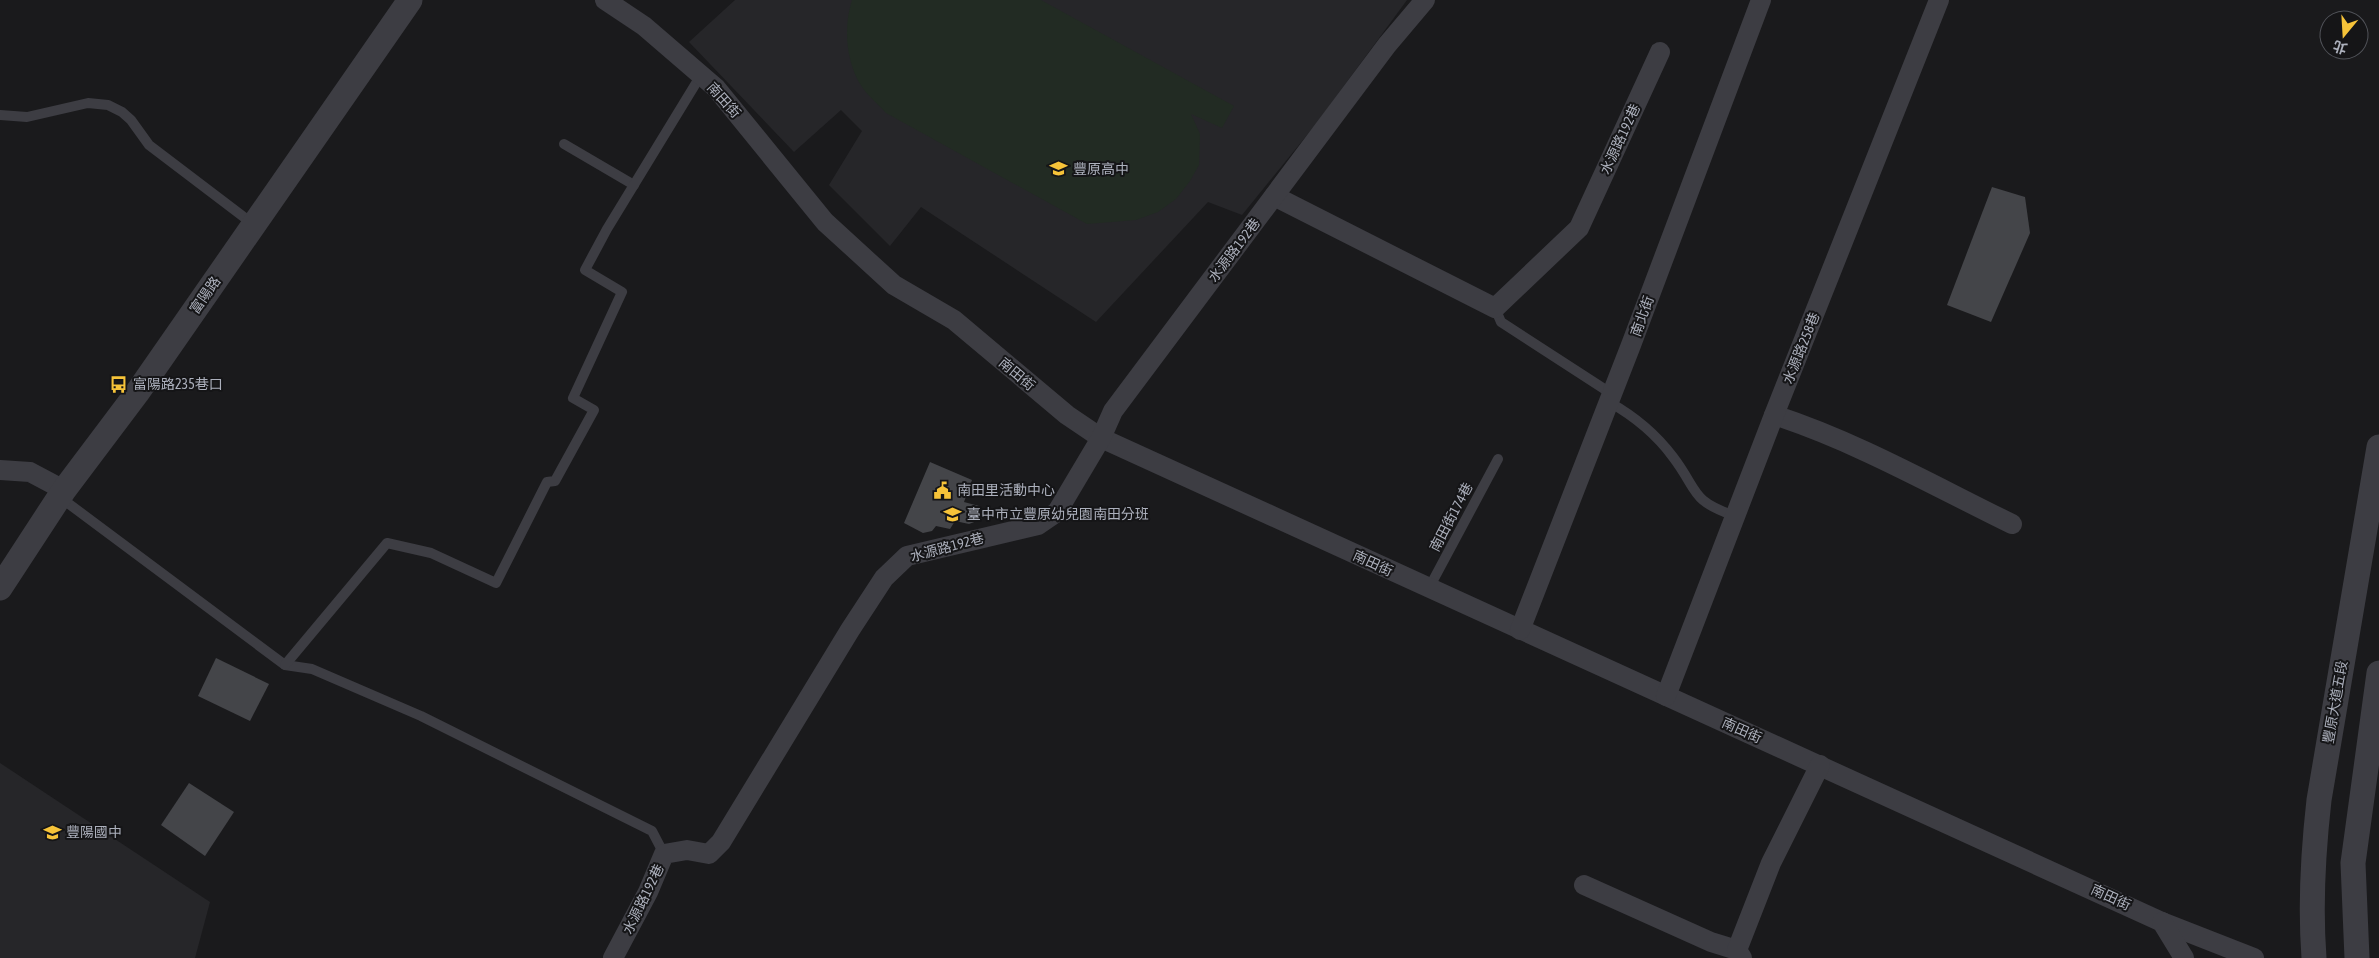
<svg xmlns="http://www.w3.org/2000/svg" width="2379" height="958" viewBox="0 0 2379 958" font-family="'Asap Condensed','Noto Sans TC',sans-serif">
<rect width="100%" height="100%" fill="#1a1a1c"/>
<g fill="#262629">
<path d="M735 0H1407L1316 124 1242 215 1208 202 1096 322 921 207 890 246 829 185 862 131 841 110 794 152 689 42Z"/>
<path d="M0 763 210 902 195 958H0Z"/>
</g>
<path fill="#222b23" d="M852 0H1041L1234 106 1222 128 1191 114 1200 134 1199 165 1190 181 1176 199 1158 212 1136 220 1087 224 886 113C879 105 869 97 862 87 846 63 843 28 852 0Z"/>
<g fill="#444549">
<path d="M1992 187 2025 197 2030 233 1991 322 1947 305Z"/>
<path d="M930 462 972 480 964 502 979 506 982 519 969 524 955 521 950 529 936 526 932 531 923 533 904 523Z"/>
<path d="M216 658 269 684 250 721 198 696Z"/>
<path d="M189 783 234 812 205 856 161 825Z"/>
</g>
<g fill="none" stroke-linecap="round" stroke-linejoin="round">
<g stroke="#3d3d43" stroke-width="10">
<path d="M0 115 27 117 88 103 108 105 122 112 131 120 149 145 253 224"/>
<path d="M564 144 634 185"/>
<path d="M1495 308 1501 322 1612 394"/>
<path d="M1609 402C1634 416 1656 434 1673 457 1699 491 1689 500 1735 516"/>
<path d="M61 498 285 665 312 669 421 716 652 831 664 854"/>
<path d="M1429 588 1498 459"/>
<path d="M285 665 387 543 431 553 496 583 547 482 555 481 594 410 573 398 622 292 585 270 607 229 701 75"/>
</g>
<g stroke="#3d3d43" stroke-width="20">
<path d="M605 0 644 26 716 88 825 222 894 285 954 320 1067 415 1101 438 2162 922 2254 958"/>
<path d="M1274 196 1495 308 1579 228 1660 52"/>
<path d="M1774 415C1857 442 1934 486 2012 524"/>
<path d="M0 470 30 472 64 490"/>
<path d="M1520 630 1631 345 1761 0"/>
<path d="M1666 696 1774 415 1939 0"/>
<path d="M1584 885 1711 942 1737 950"/>
<path d="M2162 922 2184 958"/>
<path d="M613 958 648 892 664 854 687 850 709 854 721 842 850 630 884 578 907 556 1038 525 1057 512 1101 438 1113 411 1387 45 1425 0"/>
<path d="M1742 958 1737 950 1771 863 1820 765"/>
</g>
<g stroke="#3d3d43" stroke-width="25">
<path d="M0 588 64 490 137 393 410 0"/>
<path d="M2314 958C2310 905 2313 853 2319 800L2379 447"/>
<path d="M2357 958 2353 863 2379 673"/>
</g>
</g>
<defs>
<symbol id="school-bare" viewBox="-9 -9 18 18"><path d="M0-5L7-2L0 1L-7-2ZM-4 1L0 2.5L4 1V4Q0 6-4 4Z" fill="#f6c339" stroke="#151517" stroke-width="2.5" paint-order="stroke"/></symbol>
<symbol id="bus-bare" viewBox="-9 -9 18 18"><path d="M-5-6H5V4H4V6H2V4H-2V6H-4V4H-5ZM-3.5-4V0h7V-4ZM-3.5 1.2v1.5H-2V1.2ZM2 1.2v1.5H3.5V1.2Z" fill="#f6c339" stroke="#151517" stroke-width="2.5" paint-order="stroke"/></symbol>
<symbol id="civic-bare" viewBox="-9 -9 18 18"><path d="M-.6-6.5H3V-4.5H.6V-3L4-1V1h2V6H-6V1h2V-1L-.6-3ZM-1.2 2.5V6h2.4V2.5Z" fill="#f6c339" stroke="#151517" stroke-width="2.5" paint-order="stroke"/></symbol>
</defs>
<g fill-rule="evenodd">
<use href="#school-bare" x="1046" y="156" width="25" height="25"/>
<use href="#bus-bare" x="106" y="372" width="25" height="25"/>
<use href="#civic-bare" x="930" y="478" width="25" height="25"/>
<use href="#school-bare" x="940" y="502" width="25" height="25"/>
<use href="#school-bare" x="40" y="820" width="25" height="25"/>
</g>
<g text-anchor="middle" dominant-baseline="central" stroke-width="4" stroke-linejoin="round" paint-order="stroke">
<g font-size="14" fill="#acb0bc" stroke="#151517">
<text transform="translate(724 100) rotate(48)">南田街</text>
<text transform="translate(1620 139) rotate(-65)">水源路192巷</text>
<text transform="translate(1234 250) rotate(-53)">水源路192巷</text>
<text transform="translate(205 295) rotate(-55)">富陽路</text>
<text transform="translate(1642 316) rotate(-70)">南北街</text>
<text transform="translate(1801 348) rotate(-68)">水源路258巷</text>
<text transform="translate(1017 374) rotate(40)">南田街</text>
<text transform="translate(1451 517) rotate(-62)">南田街174巷</text>
<text transform="translate(947 547) rotate(-15)">水源路192巷</text>
<text transform="translate(1373 563) rotate(25)">南田街</text>
<text transform="translate(2335 702) rotate(-80)">豐原大道五段</text>
<text transform="translate(1742 730) rotate(24)">南田街</text>
<text transform="translate(2111 897) rotate(25)">南田街</text>
<text transform="translate(643 899) rotate(-64)">水源路192巷</text>
</g>
<g font-size="14" fill="#acb0bc" stroke="#151517" text-anchor="start">
<text x="1073" y="169">豐原高中</text>
<text x="133" y="384">富陽路235巷口</text>
<text x="957" y="490">南田里活動中心</text>
<text x="967" y="514">臺中市立豐原幼兒園南田分班</text>
<text x="66" y="832">豐陽國中</text>
</g>
</g>
<g transform="translate(2344 35) rotate(198)"><circle r="24" fill="#151517" stroke="#515359"/>
<path d="M0-4L9 19L0 12L-9 19Z" fill="#f6c339"/>
<text y="-8" font-size="14" font-weight="bold" text-anchor="middle" fill="#acb0bc">北</text>
</g>
</svg>
